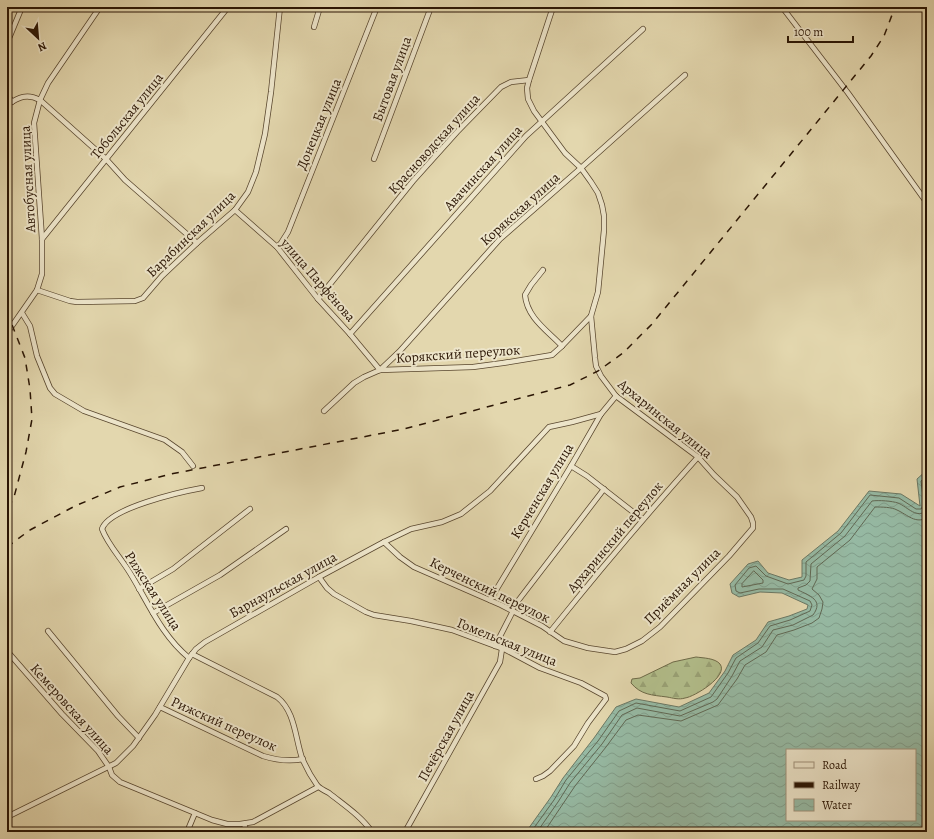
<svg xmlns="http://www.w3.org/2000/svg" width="934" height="839" viewBox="0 0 934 839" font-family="Alegreya,serif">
<defs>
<pattern id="forest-firs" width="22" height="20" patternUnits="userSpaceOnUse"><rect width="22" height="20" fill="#b2be8b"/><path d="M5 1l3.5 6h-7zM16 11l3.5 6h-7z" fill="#99a276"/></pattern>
<pattern id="water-waves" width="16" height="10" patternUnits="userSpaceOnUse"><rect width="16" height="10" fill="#96baa4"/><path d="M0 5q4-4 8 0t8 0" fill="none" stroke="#819f8c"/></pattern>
</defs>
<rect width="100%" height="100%" fill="#e3d7ae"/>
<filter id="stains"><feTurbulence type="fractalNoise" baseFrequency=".005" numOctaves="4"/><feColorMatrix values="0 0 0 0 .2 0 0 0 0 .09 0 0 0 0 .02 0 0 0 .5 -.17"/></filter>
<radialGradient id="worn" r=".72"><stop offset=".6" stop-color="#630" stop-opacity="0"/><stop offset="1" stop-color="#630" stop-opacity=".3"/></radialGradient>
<path fill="url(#forest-firs)" stroke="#6e6a48" d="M696 657C703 658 715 658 720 664 729 676 694 697 685 698 679 700 673 698 667 697 652 695 641 695 631 683L632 679 640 678 673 662Z"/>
<path fill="url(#water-waves)" stroke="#6b7864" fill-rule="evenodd" d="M927 470V832H526L551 797 563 778 594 738 616 707 636 699 679 707 709 693 725 671 733 655 756 640 768 622 789 616 807 609 808 605 782 593 760 592 739 597 732 593 730 584 748 564 758 561 768 573 789 580 802 577V560L838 531 869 491 901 494 920 506 917 479ZM787 750H915V820H787Z"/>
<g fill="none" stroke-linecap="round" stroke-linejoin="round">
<g stroke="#606854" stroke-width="1">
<path d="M754 571 763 580V583L742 587V584Z"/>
<path d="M531 832 554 800 566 780 598 741 619 711 636 703 680 711 711 697 728 673 736 658 758 643 770 626 790 620 810 611 812 605 810 601 783 589H759L740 593 736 591 735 585 749 568 756 566 766 576 788 584 804 580 806 576V562L841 533 870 495 899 498 916 509H921L924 504 921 481 927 476"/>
<path d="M537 832 558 802 570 783 602 744 622 715 637 708 680 716 713 702 717 699 732 676 740 661 762 647 773 630 793 625 813 615C824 600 810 596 798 590V588L806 585 810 581 811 564 845 536 872 501C879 500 892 501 898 503 908 507 917 520 927 510"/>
<path d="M544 832 575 786 606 747 626 720 638 715 681 721 718 705 737 679 745 665 766 652 777 635 794 630 812 623 819 618 822 609 823 602 819 595 812 589 817 579V567L850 540 875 507C881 507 892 507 897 510 908 515 915 524 927 518"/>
</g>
<path stroke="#6b7864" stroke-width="1.5" d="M34 832 36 830 38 832"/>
<defs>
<g id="minor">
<path d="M782 7 848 93 927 203"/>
<path d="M314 27 320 7"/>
<path d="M7 43 22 7"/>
<path d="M7 94 12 102"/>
<path d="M7 105C19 97 27 93 40 100L106 159 125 180 197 243"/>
<path d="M374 159 431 7"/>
<path d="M235 210 277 247 318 299 350 334 380 370 399 352 500 239 581 168 685 75"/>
<path d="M42 239 228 7"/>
<path d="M277 247 281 243 288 232 377 7"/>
<path d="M543 270 531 285 525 295C527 318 548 331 562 346"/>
<path d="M37 290 70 301 77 302 135 301 143 298 162 276 197 243 235 210 248 192 256 172 265 134 271 92 280 7"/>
<path d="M318 299 413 181 457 132 501 87 511 82 529 80 553 7"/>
<path d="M22 313 30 326 37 356 50 388 55 394 84 411 165 440 182 452 193 466"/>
<path d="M7 333 37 290 42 274V239L34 123 40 100 48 83 100 7"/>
<path d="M350 334 526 136 643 29"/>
<path d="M324 411 354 383 364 377 380 370 473 367 503 363 552 355 562 346 591 316"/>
<path d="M571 466 587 476 642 519"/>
<path d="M384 542 400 557 414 567 501 605 542 626 564 641 588 648 615 652 626 649 642 641 660 627 729 556 753 528V523L751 517 737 497 714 475 698 457 616 396 601 376 596 366 595 358 591 316 598 292 604 230V216L602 205 598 193 591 182 581 168 565 153 534 111 528 99 527 88 529 80"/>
<path d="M319 577 327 588 334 594 366 612 374 615 411 621 452 630 506 650 540 668 581 683 605 696 606 699 588 723 574 746 550 771 543 776 536 779"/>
<path d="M139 589 173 569 250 509"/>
<path d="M490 600 571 466 601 414 616 396"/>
<path d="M511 610 604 489"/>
<path d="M153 613 220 575 286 529"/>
<path d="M48 631 118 716 139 738"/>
<path d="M550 632C598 572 647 514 698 457"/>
<path d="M495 646 513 611"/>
<path d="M7 651 62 714 98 751 109 767 112 775 120 782 212 820 227 824H240L253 822 318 787"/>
<path d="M192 654 277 697C295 711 295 737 302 758 305 765 312 778 317 785 319 788 325 791 329 793 344 805 361 816 372 832"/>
<path d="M189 658C161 635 148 602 130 573 121 558 108 545 102 529 109 508 180 492 202 488"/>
<path d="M160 707 263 756C276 760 289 762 303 759"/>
<path d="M7 817 116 763 133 746 155 715 189 658 196 649 205 642 319 577 384 542 411 529 442 522 461 514 490 491 549 427 572 422 601 414"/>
<path d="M244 824 247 832"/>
<path d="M187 832 195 813"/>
<path d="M405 832 500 662 502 649"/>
</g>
</defs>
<use href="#minor" stroke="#58462e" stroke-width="6"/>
<use href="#minor" stroke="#ede5ca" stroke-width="4.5"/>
<g stroke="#2a1504" stroke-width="1.5" stroke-dasharray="7 7" stroke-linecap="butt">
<path d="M7 312 25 358 30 389 32 419 26 452 14 497 7 511"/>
<path d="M7 547 30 530 75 506 120 487 171 474 404 429 570 385 598 371 623 353 652 324 871 56 884 36 895 7"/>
</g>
</g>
<g text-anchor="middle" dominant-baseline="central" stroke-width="4" stroke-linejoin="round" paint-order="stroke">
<g font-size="14" fill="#2a1504" stroke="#ede5ca">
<text transform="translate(392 79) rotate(-70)">Бытовая улица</text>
<text transform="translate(127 116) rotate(-51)">Тобольская улица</text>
<text transform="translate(319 124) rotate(-68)">Донецкая улица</text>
<text transform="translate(434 144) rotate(-48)">Красноводская улица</text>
<text transform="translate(483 168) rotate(-48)">Авачинская улица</text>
<text transform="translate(28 179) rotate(-93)">Автобусная улица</text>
<text transform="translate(520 209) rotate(-42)">Корякская улица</text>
<text transform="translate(191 234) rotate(-44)">Барабинская улица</text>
<text transform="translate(318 280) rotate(49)">улица Парфёнова</text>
<text transform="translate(458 354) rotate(-4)">Корякский переулок</text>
<text transform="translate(665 419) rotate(39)">Архаринская улица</text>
<text transform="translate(542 491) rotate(-59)">Керченская улица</text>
<text transform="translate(615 537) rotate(-50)">Архаринский переулок</text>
<text transform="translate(283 585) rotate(-29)">Барнаульская улица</text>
<text transform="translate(682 586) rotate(-45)">Приёмная улица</text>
<text transform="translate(490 590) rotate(26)">Керченский переулок</text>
<text transform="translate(153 591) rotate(57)">Рижская улица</text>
<text transform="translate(507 642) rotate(22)">Гомельская улица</text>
<text transform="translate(72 709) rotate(48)">Кемеровская улица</text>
<text transform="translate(224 724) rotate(24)">Рижский переулок</text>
<text transform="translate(446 736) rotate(-61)">Печёрская улица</text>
</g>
</g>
<rect width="934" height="839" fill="none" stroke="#e3d7ae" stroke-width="24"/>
<rect x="8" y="8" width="918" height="823" fill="none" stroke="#2a1504" stroke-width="2"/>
<rect x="12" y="12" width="910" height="815" fill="none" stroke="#2a1504"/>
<rect x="786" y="749" width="130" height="72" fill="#ede5ca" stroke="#9f927b"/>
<rect x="794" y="762" width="20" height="6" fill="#ede5ca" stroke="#9f927b"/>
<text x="822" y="769" font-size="12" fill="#2a1504">Road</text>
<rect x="794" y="782" width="20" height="6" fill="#2a1504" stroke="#9f927b"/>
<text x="822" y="789" font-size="12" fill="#2a1504">Railway</text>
<rect x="794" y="799" width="20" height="12" fill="url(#water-waves)" stroke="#9f927b"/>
<text x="822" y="809" font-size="12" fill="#2a1504">Water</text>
<g transform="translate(38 38) rotate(154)" stroke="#ede5ca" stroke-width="3" paint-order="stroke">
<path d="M0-3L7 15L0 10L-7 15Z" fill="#2a1504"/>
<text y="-6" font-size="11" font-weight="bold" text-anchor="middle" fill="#2a1504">N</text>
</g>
<path d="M788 36v6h65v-6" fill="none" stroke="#2a1504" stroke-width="2"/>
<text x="794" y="36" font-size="12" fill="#2a1504" stroke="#ede5ca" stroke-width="3" paint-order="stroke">100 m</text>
<rect width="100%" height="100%" filter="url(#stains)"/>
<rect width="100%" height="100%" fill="url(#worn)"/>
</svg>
